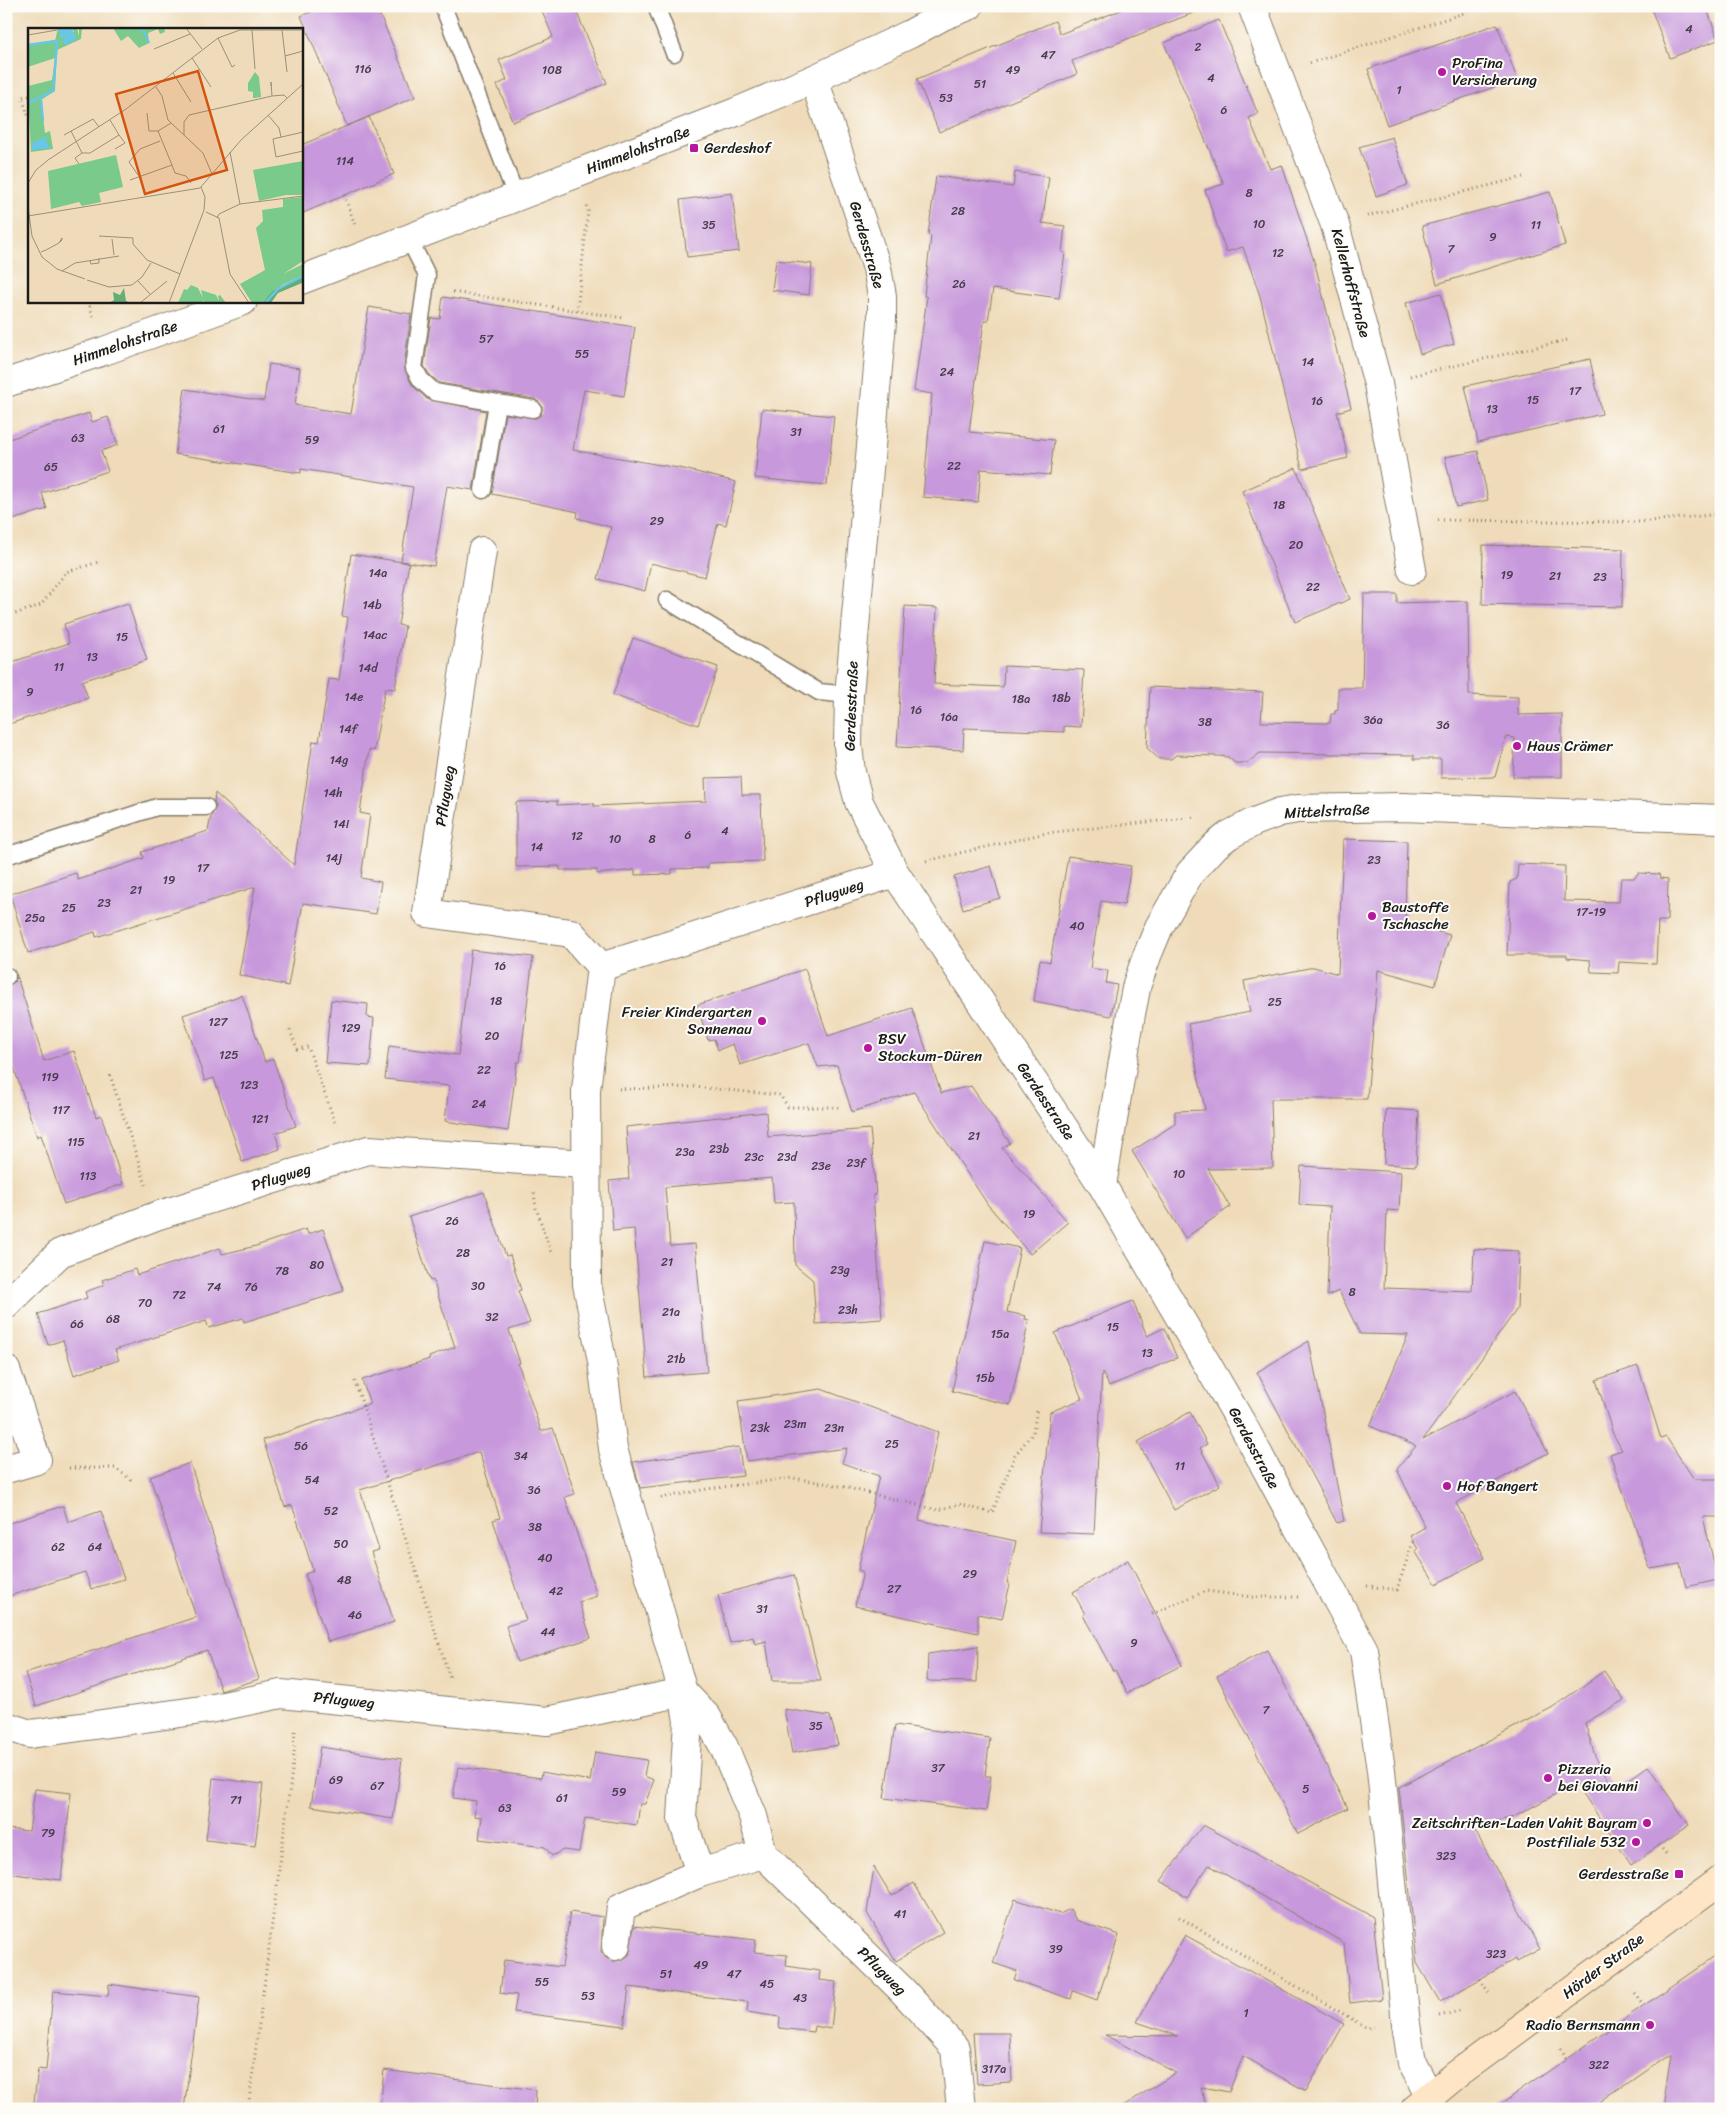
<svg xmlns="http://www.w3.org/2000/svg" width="1727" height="2115" viewBox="0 0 1727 2115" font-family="Sriracha,sans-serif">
<rect width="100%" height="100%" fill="#fdfcf7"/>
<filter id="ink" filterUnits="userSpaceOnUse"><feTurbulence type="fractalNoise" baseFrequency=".02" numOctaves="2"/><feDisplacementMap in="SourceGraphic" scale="10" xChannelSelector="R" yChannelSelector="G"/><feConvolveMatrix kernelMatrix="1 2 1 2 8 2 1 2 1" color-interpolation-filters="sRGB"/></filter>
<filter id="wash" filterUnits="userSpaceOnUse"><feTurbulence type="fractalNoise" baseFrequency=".0096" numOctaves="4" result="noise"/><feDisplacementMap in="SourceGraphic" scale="20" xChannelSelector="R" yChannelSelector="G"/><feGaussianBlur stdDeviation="1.12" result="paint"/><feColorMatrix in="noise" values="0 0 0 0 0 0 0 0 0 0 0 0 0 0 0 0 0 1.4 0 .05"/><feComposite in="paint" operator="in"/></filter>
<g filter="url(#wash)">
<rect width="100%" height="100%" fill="#efdbb9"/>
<g id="blocks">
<g fill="#c798db">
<path d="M324 6H376L415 97 347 126 301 16Z"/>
<path d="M540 6H574L607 83 513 122 497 85 507 80 499 60 553 37Z"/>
<path d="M1131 6 1208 7 1072 61 1077 74 939 132 917 79 1055 21 1060 34Z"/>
<path d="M1650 6H1706L1718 40 1670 58Z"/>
<path d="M1219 20 1258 114 1249 118 1270 169 1282 165 1315 264 1351 408 1337 412 1348 458 1302 469 1260 296 1243 247 1226 252 1205 190 1224 184 1164 43Z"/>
<path d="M1497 24 1517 79 1387 125 1368 69Z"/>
<path d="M369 117 394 174 301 214V145Z"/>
<path d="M1392 137 1408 185 1376 196 1359 147Z"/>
<path d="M1015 172 1049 177 1042 223 1065 226 1062 252 1065 253 1059 298 993 289 988 321H984L969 432 1054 440 1050 475 981 469 978 502 923 497 932 394 914 391 927 297 924 296 931 236 928 235 936 176 1013 187Z"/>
<path d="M1550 192 1565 245 1437 284 1422 226Z"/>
<path d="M732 193 739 251 687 257 680 200Z"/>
<path d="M776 260 812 264 809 295 772 290Z"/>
<path d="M1441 293 1454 344 1420 354 1406 303Z"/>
<path d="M443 297 635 327 624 396 584 390 573 450 684 469 736 482 726 525 718 523 705 577 651 563 645 591 598 579 611 527 577 518 578 512 492 494 505 414 536 418 541 415 542 406 535 399 439 383 429 374 424 366 431 318 440 319Z"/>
<path d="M369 307 411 314 404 367 412 385 427 399 486 411 473 490 447 486 434 566 401 561 413 487 301 469V473L175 454 185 389 264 401 269 364 300 368 295 405 351 414Z"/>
<path d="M1590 359 1602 414 1478 442 1465 386Z"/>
<path d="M762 409 834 416 827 485 755 478Z"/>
<path d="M89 413 92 422 108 417 118 445 101 451 108 471 42 493 47 509 6 522V440Z"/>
<path d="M1478 451 1488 500 1456 507 1445 457Z"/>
<path d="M1296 468 1350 599 1295 622 1242 491Z"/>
<path d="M1483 545 1623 549 1622 607 1482 604Z"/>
<path d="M351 554 409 563 398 625 405 626 395 689 385 688 374 751 369 750 360 813 370 815 361 878 381 882 376 914 303 903 288 986 239 975 255 887 96 937 95 932 28 953 10 894 76 873 78 880 144 858 142 852 208 831 211 816 216 807 214 801 215 793 294 865 313 741 319 742 329 679 339 680 348 617 342 616Z"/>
<path d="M1364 594H1397V603L1468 601 1469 695 1518 697V715L1562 714V777H1513L1515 738 1506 737 1495 777 1441 778V759H1414V755L1260 753 1247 763H1235L1228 757 1218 756 1176 755 1171 759H1159L1147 748 1150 687 1263 692 1261 722 1330 723 1331 714H1335V711L1338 710V688H1362Z"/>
<path d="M128 603 147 660 82 681 88 698 6 725V664L69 643 64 624Z"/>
<path d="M905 606 937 608 934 684 1003 687 1004 666 1084 670 1081 727 1064 726V732L964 728 963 750 897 747Z"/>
<path d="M633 638 718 667 698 725 613 695Z"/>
<path d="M741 777 742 795H761L763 861 708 863V868L672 869V874L635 875V870L597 874V870H560V866L516 867V802L557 801V805L594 803V806L706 801 705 778Z"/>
<path d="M1343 839 1407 841 1405 923 1450 935 1435 986 1378 970 1367 1099H1271L1273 1168 1208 1169 1230 1207 1185 1238 1132 1151 1175 1124V1111L1205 1110 1188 1024 1250 1012 1244 981 1314 967 1338 974Z"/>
<path d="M1068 856 1131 866 1124 905 1101 901 1090 968 1108 971 1106 983 1117 985 1111 1016 1034 1001 1040 960 1050 962Z"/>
<path d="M1518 864 1565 866 1564 901 1619 902 1621 878H1635L1638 873 1659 874 1660 878 1668 879 1667 921H1658L1656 964 1619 962 1618 973 1591 972 1590 960 1567 958V955H1507L1510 882 1517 879Z"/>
<path d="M991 866 1000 898 963 909 954 877Z"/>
<path d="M471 950 533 957 520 1062H517L508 1131 445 1121 449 1086 385 1079 389 1046 458 1055Z"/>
<path d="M805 969 828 1036 912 1008 941 1093 971 1086 1010 1143 1002 1148 1068 1222 1030 1254 988 1205 914 1092 852 1112 837 1065 818 1067 809 1043 740 1065 733 1044 718 1050 714 1039 708 1040 697 1005Z"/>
<path d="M16 974 44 1061 74 1051 96 1117 101 1115 123 1184 64 1204 41 1135 37 1137 6 1044V986L15 981Z"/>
<path d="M242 995 265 1062 273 1059 296 1126 275 1133 280 1149 242 1162 214 1078 205 1081 183 1015Z"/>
<path d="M331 1000 368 1004 367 1017 374 1018 370 1066 325 1063Z"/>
<path d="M1386 1109 1419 1111 1416 1166 1384 1164Z"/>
<path d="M766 1112 768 1137 870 1129 876 1195H873L882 1319 816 1324 813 1280 795 1265 794 1202 774 1203 772 1178 665 1187 670 1246 695 1244 707 1372 647 1377 634 1229 613 1231 609 1181 629 1179 626 1127Z"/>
<path d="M1301 1166 1401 1172 1399 1211 1387 1210 1384 1288 1472 1291 1474 1249 1519 1251 1517 1309 1423 1440 1515 1391 1548 1453 1456 1503 1485 1558 1436 1584 1415 1551 1418 1549 1410 1536 1425 1527 1397 1469 1416 1446 1370 1426 1408 1335 1360 1334 1339 1291 1327 1296 1330 1207 1299 1205Z"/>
<path d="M484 1192 506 1256 510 1255 521 1290 518 1291 530 1323 509 1330 520 1363H518L541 1431 553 1428 575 1494 565 1497 597 1596 579 1602 591 1638 517 1662 506 1626 526 1620 493 1520 500 1518 479 1452 360 1490 379 1550 371 1552 394 1622 328 1642 305 1574 313 1571 303 1538 292 1505 285 1507 263 1440 370 1404 362 1380 430 1359 429 1357 455 1347 433 1280 430 1281 409 1217Z"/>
<path d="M306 1229 308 1234 323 1229 344 1291 244 1322 243 1318 209 1328 206 1321 115 1350 119 1360 74 1375 63 1340 48 1345 38 1314 87 1298 85 1292 104 1285 102 1280 135 1269 137 1275 220 1248 222 1254 256 1246Z"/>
<path d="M985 1241 1020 1248 1007 1312 1026 1316 1025 1319 1029 1320 1010 1405 952 1391Z"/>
<path d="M1133 1301 1147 1336 1164 1328 1177 1358 1109 1386 1102 1372 1094 1534 1039 1532 1050 1412 1082 1399 1055 1333Z"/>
<path d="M1309 1341 1344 1521 1337 1523 1257 1372Z"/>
<path d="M1638 1366 1661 1439 1666 1437 1694 1479H1721V1517H1703L1718 1580 1686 1587 1680 1564 1650 1569 1610 1454 1622 1450 1613 1434 1596 1380Z"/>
<path d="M821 1389 938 1432 919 1520 1016 1541 1007 1583 1010 1584 1002 1619 978 1614V1633L855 1606 863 1572 858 1570 879 1476 842 1463 847 1448 747 1461 738 1401Z"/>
<path d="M1190 1412 1207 1444 1200 1448 1220 1485 1174 1510 1138 1442Z"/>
<path d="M739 1447 743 1476 640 1488 633 1462Z"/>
<path d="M190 1463 259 1679 221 1691 207 1650 36 1706 25 1673 196 1617 150 1477Z"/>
<path d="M63 1506 68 1522 101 1511 124 1579 91 1589 85 1572 6 1597V1524Z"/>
<path d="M1128 1560 1182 1665 1127 1693 1115 1670 1113 1671 1083 1615 1085 1614 1073 1592Z"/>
<path d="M794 1575 821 1681H772L766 1641 755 1644 753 1637 730 1643 718 1595Z"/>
<path d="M978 1646 977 1682 927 1681 928 1654Z"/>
<path d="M1267 1650 1348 1808 1298 1834 1217 1676Z"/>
<path d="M1604 1671 1624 1700 1585 1723 1596 1760 1614 1790 1648 1766 1689 1825 1631 1865 1576 1783 1514 1817 1473 1827 1540 1949 1516 1962 1515 1959 1440 2002 1417 1963 1399 1787 1553 1707Z"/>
<path d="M784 1709 830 1716 838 1745 792 1753Z"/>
<path d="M895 1725 990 1738 985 1776H991L986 1811 884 1798Z"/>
<path d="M320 1747 402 1759 393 1819 311 1806Z"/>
<path d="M595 1752 647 1760 644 1776 654 1780 645 1804H640L637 1825 585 1818 579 1852 563 1850 552 1856 545 1847 479 1839 482 1817 474 1816 476 1801 453 1798 458 1767 541 1778 542 1772 590 1781Z"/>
<path d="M213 1778 263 1784 255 1846 206 1840Z"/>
<path d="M35 1789 71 1793 61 1880 6 1873V1829L29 1831Z"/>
<path d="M1203 1825 1373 1917 1382 1999 1350 2003 1344 1943 1209 1865 1187 1897 1161 1881Z"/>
<path d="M874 1867 892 1896 914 1883 943 1932 896 1961 867 1913Z"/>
<path d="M1015 1899 1060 1914 1070 1909 1076 1920 1119 1935 1097 2000 1073 1991 1071 1999 1014 1980 1017 1971 993 1963Z"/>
<path d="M570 1912 603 1917 601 1952 606 1958 614 1961 622 1960 629 1955 634 1926 756 1940 754 1952 787 1955 786 1966 820 1971 819 1980 836 1982 831 2029 814 2026 813 2032 779 2028 780 2017 747 2012 748 2002 629 1987 624 2026 514 2012 517 1995 500 1993 504 1960 562 1967Z"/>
<path d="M1185 1935 1344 2024 1306 2091 1243 2056 1229 2092 1201 2087 1206 2109H1118L1176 2073 1105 2035 1178 2036 1137 2022Z"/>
<path d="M1721 1952V2109H1663L1671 2053 1591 2109H1494Z"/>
<path d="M109 1984 199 1997 184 2109H33L38 2069 46 2070 53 1991 108 1996Z"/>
<path d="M973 2033H1010L1012 2082 977 2084Z"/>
<path d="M384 2070 536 2090 535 2109H380Z"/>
</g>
</g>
</g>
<g filter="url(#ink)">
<use href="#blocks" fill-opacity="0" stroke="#867c6a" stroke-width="1"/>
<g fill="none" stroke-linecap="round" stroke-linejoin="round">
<defs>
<g id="service">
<path d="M443 6 516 196"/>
<path d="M656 6 674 53"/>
<path d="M409 239 427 275 414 368 421 380 434 392 533 409"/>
<path d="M483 490 497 403"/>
<path d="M667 600 819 692 849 695"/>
<path d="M6 856 157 807H206"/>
<path d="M6 976H7"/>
</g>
<g id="minor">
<path d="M1252 6 1335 225 1378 384 1412 570"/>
<path d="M814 79 877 268 882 296V322L849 695 848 746 851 772 859 802 895 873 1102 1185 1241 1422 1364 1650 1381 1770 1406 2024 1412 2063 1430 2097"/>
<path d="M301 280 736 112 814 79 910 34 943 16 969 6"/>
<path d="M6 383 104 351 243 301"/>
<path d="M482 551 427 913 571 933 601 967"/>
<path d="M1102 1185 1131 1014 1137 984 1147 956 1159 927 1190 873 1216 845 1229 835 1254 822 1280 812 1298 809 1402 807 1721 819"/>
<path d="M6 1305 60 1253 156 1216 368 1150 586 1164"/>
<path d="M6 1370 37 1460 6 1469"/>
<path d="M683 1692 707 1717 724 1747 753 1816 763 1854 901 1989 955 2048 961 2109"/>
<path d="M683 1692 688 1721 682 1818 700 1873 763 1854"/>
<path d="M6 1726 30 1734 209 1709 281 1694 547 1721 683 1692 613 1449 602 1361 587 1284 586 1090 601 967 895 873"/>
<path d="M616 1946 621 1907 700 1873"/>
</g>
<path id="secondary" d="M1415 2109 1456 2075 1721 1880"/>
</defs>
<use href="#service" stroke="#867c6a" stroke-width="19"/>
<use href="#minor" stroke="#867c6a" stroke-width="30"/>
<use href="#secondary" stroke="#867c6a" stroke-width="30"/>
<g stroke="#867c6a" stroke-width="3" stroke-dasharray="1 4" stroke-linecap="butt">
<path d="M1310 63 1467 12"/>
<path d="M29 96 22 97 29 118"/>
<path d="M344 195 355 225"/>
<path d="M1367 216 1523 177"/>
<path d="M453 292 624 318"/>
<path d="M88 301 94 320"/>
<path d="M577 311 588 211 586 205"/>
<path d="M1410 376 1567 340"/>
<path d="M1438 520 1639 522 1721 514"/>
<path d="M6 617 41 605 66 572 99 562"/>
<path d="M926 861 1046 833 1196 817"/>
<path d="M290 1030 297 1049 308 1047 336 1125"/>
<path d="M110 1075 146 1185"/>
<path d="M619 1089 694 1087 780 1095 788 1107H842"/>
<path d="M534 1193 536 1208 552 1255"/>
<path d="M355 1381 450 1678"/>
<path d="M69 1468H115L133 1481"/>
<path d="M661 1498 707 1489 793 1478 836 1485 938 1510 959 1504 992 1513 1015 1455 1033 1433 1037 1409"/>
<path d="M1367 1586 1397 1590 1413 1541"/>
<path d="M1152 1614 1206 1591 1252 1597H1298"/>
<path d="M1659 1845 1667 1855"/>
<path d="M1179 1917 1367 2028 1374 2027"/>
<path d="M1480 1979 1489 1993"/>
<path d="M1635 1994 1643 2004"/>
<path d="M1439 2016 1463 2010"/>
<path d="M1561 2048 1566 2058"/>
<path d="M248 2109 294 1755 295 1729"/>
</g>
<use href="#service" stroke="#fff" stroke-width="16"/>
<use href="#minor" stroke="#fff" stroke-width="28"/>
<use href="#secondary" stroke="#fde5c5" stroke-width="28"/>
</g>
</g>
<g fill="#b5179e" stroke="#fdfcf7" stroke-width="2">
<circle cx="1442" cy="72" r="5"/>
<rect x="689" y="143" width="10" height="10" rx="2.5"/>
<circle cx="1517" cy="746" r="5"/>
<circle cx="1372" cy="916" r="5"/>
<circle cx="762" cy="1021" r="5"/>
<circle cx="868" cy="1048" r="5"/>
<circle cx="1447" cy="1486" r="5"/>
<circle cx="1548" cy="1778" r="5"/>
<circle cx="1647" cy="1823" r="5"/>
<circle cx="1636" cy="1842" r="5"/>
<rect x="1674" y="1869" width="10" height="10" rx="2.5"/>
<circle cx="1650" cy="2025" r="5"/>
</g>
<g text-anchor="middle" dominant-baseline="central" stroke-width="4" stroke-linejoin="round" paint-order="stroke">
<g font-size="12" fill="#473b4c">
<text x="1689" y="29">4</text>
<text x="1198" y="47">2</text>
<text x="1048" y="55">47</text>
<text x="363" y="69">116</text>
<text x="552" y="70">108</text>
<text x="1013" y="70">49</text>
<text x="1211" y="78">4</text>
<text x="980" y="84">51</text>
<text x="1399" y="90">1</text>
<text x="946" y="98">53</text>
<text x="1224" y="110">6</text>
<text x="345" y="161">114</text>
<text x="1249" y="193">8</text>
<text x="958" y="211">28</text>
<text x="1259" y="224">10</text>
<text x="709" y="225">35</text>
<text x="1536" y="225">11</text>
<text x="1493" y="237">9</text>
<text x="1451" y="249">7</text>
<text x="1278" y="253">12</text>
<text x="959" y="284">26</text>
<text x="486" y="339">57</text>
<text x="582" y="354">55</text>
<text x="1308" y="362">14</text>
<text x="947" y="372">24</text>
<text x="1575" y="391">17</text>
<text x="1533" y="400">15</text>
<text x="1317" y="401">16</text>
<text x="1492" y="409">13</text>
<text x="219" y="429">61</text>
<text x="796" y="432">31</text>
<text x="78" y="438">63</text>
<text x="312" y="440">59</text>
<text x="954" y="466">22</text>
<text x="51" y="467">65</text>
<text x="1279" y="505">18</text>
<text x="657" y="521">29</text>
<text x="1296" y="545">20</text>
<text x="378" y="573">14a</text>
<text x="1507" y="575">19</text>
<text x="1555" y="576">21</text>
<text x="1600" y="577">23</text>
<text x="1313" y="587">22</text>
<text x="372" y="605">14b</text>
<text x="375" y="635">14ac</text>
<text x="122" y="637">15</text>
<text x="92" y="657">13</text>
<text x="59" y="667">11</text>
<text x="368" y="668">14d</text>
<text x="30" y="692">9</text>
<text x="354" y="697">14e</text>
<text x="1061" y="698">18b</text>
<text x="1021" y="699">18a</text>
<text x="916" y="710">16</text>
<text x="949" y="717">16a</text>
<text x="1373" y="720">36a</text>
<text x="1205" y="722">38</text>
<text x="1443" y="725">36</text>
<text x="348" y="729">14f</text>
<text x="339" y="760">14g</text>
<text x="333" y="793">14h</text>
<text x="341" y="824">14i</text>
<text x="725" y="831">4</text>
<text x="688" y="835">6</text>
<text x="577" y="836">12</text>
<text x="615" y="839">10</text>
<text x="652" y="839">8</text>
<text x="537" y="847">14</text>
<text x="334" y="858">14j</text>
<text x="1374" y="860">23</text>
<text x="203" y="868">17</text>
<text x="169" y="880">19</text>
<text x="136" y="890">21</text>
<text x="104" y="903">23</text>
<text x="69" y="908">25</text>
<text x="1591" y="912">17-19</text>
<text x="35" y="918">25a</text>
<text x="1077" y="926">40</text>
<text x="500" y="966">16</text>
<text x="496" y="1001">18</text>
<text x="1275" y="1002">25</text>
<text x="218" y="1022">127</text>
<text x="351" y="1028">129</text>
<text x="492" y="1036">20</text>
<text x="229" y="1055">125</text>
<text x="484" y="1070">22</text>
<text x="50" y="1077">119</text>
<text x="249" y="1085">123</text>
<text x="479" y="1104">24</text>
<text x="61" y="1110">117</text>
<text x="260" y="1119">121</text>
<text x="974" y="1136">21</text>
<text x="76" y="1142">115</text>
<text x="719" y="1149">23b</text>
<text x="685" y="1152">23a</text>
<text x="754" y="1157">23c</text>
<text x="787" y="1157">23d</text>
<text x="856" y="1163">23f</text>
<text x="821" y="1166">23e</text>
<text x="1179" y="1174">10</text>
<text x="88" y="1176">113</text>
<text x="1029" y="1214">19</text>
<text x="452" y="1221">26</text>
<text x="463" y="1253">28</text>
<text x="667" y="1262">21</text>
<text x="317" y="1265">80</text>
<text x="840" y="1270">23g</text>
<text x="282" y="1271">78</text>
<text x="478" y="1286">30</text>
<text x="214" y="1287">74</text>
<text x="251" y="1287">76</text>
<text x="1352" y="1292">8</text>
<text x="179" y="1295">72</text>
<text x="145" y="1303">70</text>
<text x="848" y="1310">23h</text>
<text x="671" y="1312">21a</text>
<text x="492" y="1317">32</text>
<text x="113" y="1319">68</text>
<text x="77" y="1324">66</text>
<text x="1113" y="1327">15</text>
<text x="1000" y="1334">15a</text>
<text x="1147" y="1353">13</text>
<text x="676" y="1359">21b</text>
<text x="985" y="1378">15b</text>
<text x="795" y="1424">23m</text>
<text x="760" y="1428">23k</text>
<text x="834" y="1428">23n</text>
<text x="892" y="1444">25</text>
<text x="301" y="1446">56</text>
<text x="521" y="1456">34</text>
<text x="1180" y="1466">11</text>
<text x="312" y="1480">54</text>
<text x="534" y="1490">36</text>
<text x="331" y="1511">52</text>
<text x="535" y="1527">38</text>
<text x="341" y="1544">50</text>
<text x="58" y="1547">62</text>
<text x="95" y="1547">64</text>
<text x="545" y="1558">40</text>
<text x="970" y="1574">29</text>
<text x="344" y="1580">48</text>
<text x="894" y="1589">27</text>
<text x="556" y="1591">42</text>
<text x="762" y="1609">31</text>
<text x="355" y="1615">46</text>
<text x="548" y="1632">44</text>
<text x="1134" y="1643">9</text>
<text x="1266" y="1710">7</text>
<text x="816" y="1726">35</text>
<text x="938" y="1768">37</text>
<text x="336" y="1780">69</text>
<text x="377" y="1786">67</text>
<text x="1306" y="1789">5</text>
<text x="619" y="1792">59</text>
<text x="562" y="1798">61</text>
<text x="236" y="1800">71</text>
<text x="505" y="1808">63</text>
<text x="48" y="1833">79</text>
<text x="1446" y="1856">323</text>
<text x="900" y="1914">41</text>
<text x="1056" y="1949">39</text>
<text x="1496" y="1954">323</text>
<text x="701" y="1965">49</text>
<text x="666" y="1974">51</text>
<text x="734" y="1974">47</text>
<text x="542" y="1982">55</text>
<text x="767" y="1984">45</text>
<text x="588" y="1996">53</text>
<text x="800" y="1998">43</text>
<text x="1246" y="2013">1</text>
<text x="1599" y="2065">322</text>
<text x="994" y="2069">317a</text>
</g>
<g font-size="15" fill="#1c1c1c" stroke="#fdfcf7" text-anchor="start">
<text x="1452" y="63">ProFina<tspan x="1452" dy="17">Versicherung</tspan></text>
<text x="704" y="148">Gerdeshof</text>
<text x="1527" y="746">Haus Crämer</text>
<text x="1382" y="907">Baustoffe<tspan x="1382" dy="17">Tschasche</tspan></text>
<text x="752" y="1012" text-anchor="end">Freier Kindergarten<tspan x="752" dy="17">Sonnenau</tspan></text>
<text x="878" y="1039">BSV<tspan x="878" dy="17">Stockum-Düren</tspan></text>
<text x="1457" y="1486">Hof Bangert</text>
<text x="1558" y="1769">Pizzeria<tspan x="1558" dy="17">bei Giovanni</tspan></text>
<text x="1637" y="1823" text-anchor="end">Zeitschriften-Laden Vahit Bayram</text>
<text x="1626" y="1842" text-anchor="end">Postfiliale 532</text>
<text x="1669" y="1874" text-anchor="end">Gerdesstraße</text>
<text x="1640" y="2025" text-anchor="end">Radio Bernsmann</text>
</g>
<g font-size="15" fill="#1c1c1c" stroke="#fdfcf7">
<text transform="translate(638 150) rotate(-21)">Himmelohstraße</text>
<text transform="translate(867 245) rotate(74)">Gerdesstraße</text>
<text transform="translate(1351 283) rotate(75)">Kellerhoffstraße</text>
<text transform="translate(125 343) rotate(-19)">Himmelohstraße</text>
<text transform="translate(851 706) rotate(-88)">Gerdesstraße</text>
<text transform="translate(445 796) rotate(-81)">Pflugweg</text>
<text transform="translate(1327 811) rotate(-3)">Mittelstraße</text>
<text transform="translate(834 893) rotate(-18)">Pflugweg</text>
<text transform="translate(1046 1101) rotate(56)">Gerdesstraße</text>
<text transform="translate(281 1177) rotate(-17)">Pflugweg</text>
<text transform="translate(1254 1448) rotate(62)">Gerdesstraße</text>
<text transform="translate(344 1700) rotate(6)">Pflugweg</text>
<text transform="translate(1603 1966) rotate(-37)">Hörder Straße</text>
<text transform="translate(882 1971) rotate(45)">Pflugweg</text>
</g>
</g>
<g transform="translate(28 28)">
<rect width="275" height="275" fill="#efdbb9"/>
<path d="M30 0H34L31 1 33 9 46 4 44 0H49L51 8V0H54L53 11 29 22 27 63 13 72 17 105 22 103 25 121 3 124 0 58 24 52 27 30 0 39V16L27 13ZM85 0H136L137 4 132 6 130 1 120 5 121 15 111 20 100 8 93 13ZM227 44 231 49 233 69 225 70V64L220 63V55ZM88 127 95 159 71 165 73 174 54 178 51 174 23 181 20 143ZM275 133V167H258L231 173 225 142ZM275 169V233L255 246 275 236V247L254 257 233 275H224L212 256 237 242 228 200 235 193 234 182 255 179V171ZM163 257 170 260 175 270 173 262 188 267 191 273 190 268 192 267 198 275H176V271L175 275H150L156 261 159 262Z" fill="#79ca8b"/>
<path d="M275 247 274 255 250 265 243 275H234L245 263ZM96 260 98 273 103 275H81L86 272 85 264 92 267Z" fill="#62ae77"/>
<path d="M44 0 48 12 36 17 34 10 44 5 33 9 30 1ZM19 108 18 114 23 120 4 122V115Z" fill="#68c6e6"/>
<path fill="none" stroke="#68c6e6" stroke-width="2.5" d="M114 0 121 15M0 17 28 13 29 16 25 63 0 75M13 72 15 93M237 275 250 261 275 248"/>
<path fill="none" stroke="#9b8f7a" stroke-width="1" d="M158 0 174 21M224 2 227 41M254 2 259 44M0 7 29 2M190 10 204 39 207 37M126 21 162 6M257 28 275 23M164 30 183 59M145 45 163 74M243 58V54L244 68M128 59 134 68 140 92 175 125 184 146M119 85 121 103H130M240 87 251 100 253 109M82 92 91 107M43 103 54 125H62L91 107 97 115 87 121M275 104 245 111 248 129 275 123M36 107 65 91 71 99M156 107V94L161 87 244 68 256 67 259 70M202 124 212 176M51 136 47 130 54 125M144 137 147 145 158 148 163 155M110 147 101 134 112 121 132 113M102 152 144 137 130 103 143 95M0 155 8 142 20 132 98 81 190 10 212 2H275M0 179 4 208 14 229 29 241 57 251M178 184 191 190 202 246 221 275M0 188 172 160 213 112 275 56M189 190 191 186 212 176 275 168M71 208 105 210V216L119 232 152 246M84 211 86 227M13 224 18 222 31 215 34 212V210L31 215M62 233 63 236 71 235V230M34 243 47 235 91 228M59 252 81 259 104 257 114 249 123 235M110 253 122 266M112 275 139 253M141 275 176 182 177 169 173 159"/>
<path fill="#d4530e" fill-opacity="0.15" stroke="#d4530e" stroke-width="2.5" d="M170 43 199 142 117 166 88 66Z"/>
<rect width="275" height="275" fill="none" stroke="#1c1c1c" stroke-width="2.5"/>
</g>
<rect width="1727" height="2115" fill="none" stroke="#fdfcf7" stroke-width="25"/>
</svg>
